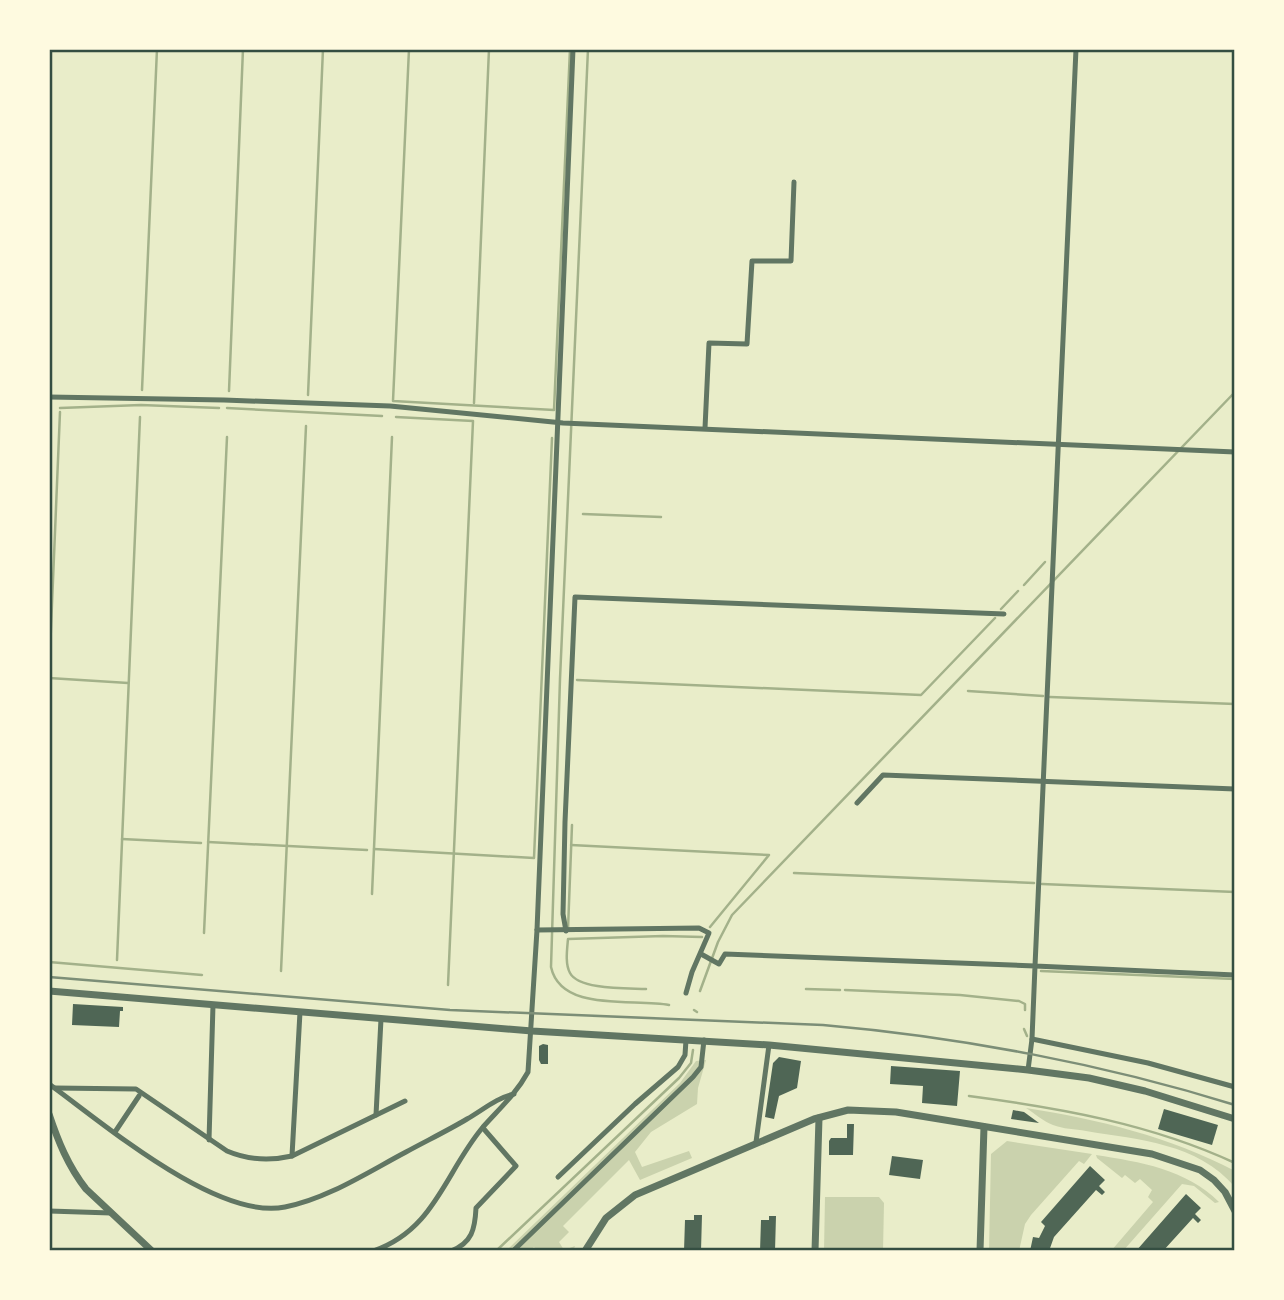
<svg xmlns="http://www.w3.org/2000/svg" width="1284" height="1300" viewBox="0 0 1284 1300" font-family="Lato,sans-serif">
<rect width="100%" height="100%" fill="#e9edc9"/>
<g fill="#cad2ad">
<path d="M706 1060 698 1088 697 1104 651 1132 635 1152 642 1167 689 1151 692 1158 640 1180 629 1160 563 1226 569 1232 559 1242 564 1250 575 1246 573 1251H537L534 1247 530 1251H506L680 1083 696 1061Z"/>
<path d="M1026 1108C1098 1119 1170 1137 1235 1171V1187C1197 1143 1140 1140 1086 1131 1075 1129 1063 1129 1053 1125 1044 1122 1034 1113 1026 1108Z"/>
<path d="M1007 1141 1092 1154 1084 1164 1079 1161 1031 1215 1025 1224 1019 1251H989L991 1154Z"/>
<path d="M1096 1155C1140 1162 1186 1169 1219 1202L1215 1203 1194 1186 1182 1184 1123 1251H1111L1153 1202 1148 1197 1152 1190 1140 1179 1135 1183 1125 1175 1122 1178 1097 1158Z"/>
<path d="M825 1197H879L884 1203 883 1251H824Z"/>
</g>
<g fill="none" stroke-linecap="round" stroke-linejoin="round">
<g stroke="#a3b18a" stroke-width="2.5">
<path d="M409 49 393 401 554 410 570 49"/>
<path d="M588 49 560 679 551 967C561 1013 634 998 669 1005"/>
<path d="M142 390 157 49"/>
<path d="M229 391 243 49"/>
<path d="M308 395 323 49"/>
<path d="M474 403 489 49"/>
<path d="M60 408 141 405 219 408"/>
<path d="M227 408 382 416"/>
<path d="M396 417 473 421 448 985"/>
<path d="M583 514 661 517"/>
<path d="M1024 585 1045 562"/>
<path d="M1001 609 1018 591"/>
<path d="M49 676 60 412"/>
<path d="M49 678 128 683"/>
<path d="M577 680 921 695 995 618"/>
<path d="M968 691 1043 696"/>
<path d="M1050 697 1235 704"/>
<path d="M122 839 201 843"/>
<path d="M208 842 367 850"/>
<path d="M571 845 769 855 710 927"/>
<path d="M374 849 534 858 552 438"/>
<path d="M794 873 1034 883"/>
<path d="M1042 884 1235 892"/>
<path d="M372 894 392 437"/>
<path d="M568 929 572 825"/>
<path d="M204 933 227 437"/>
<path d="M117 960 140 417"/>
<path d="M49 962 202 975"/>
<path d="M281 971 306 426"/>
<path d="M1041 971 1235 979"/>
<path d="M646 989C628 988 579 990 570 973 565 964 567 950 568 939L663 936 702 937"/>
<path d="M806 989 840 990"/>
<path d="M845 990 960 995 1019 1001 1025 1004V1010"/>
<path d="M700 991 718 942 732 915 1235 392"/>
<path d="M694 1010 697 1012"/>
<path d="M1024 1029 1027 1036"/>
<path d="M969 1096C1060 1108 1151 1124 1235 1163"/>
<path d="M496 1251 679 1078 691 1063 693 1050"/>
</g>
</g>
<g fill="#4f6655">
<path d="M73 1004 123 1007V1011H120L119 1027 72 1025Z"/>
<path d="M543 1044 548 1045V1064H541L539 1060V1046Z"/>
<path d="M779 1057 801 1061 797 1088 779 1096 774 1119 765 1117 773 1063Z"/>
<path d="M891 1066 960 1071 957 1106 922 1103 923 1086 890 1084Z"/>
<path d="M1164 1109 1218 1125 1212 1145 1158 1129Z"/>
<path d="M1013 1110 1024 1112 1039 1123 1011 1119Z"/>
<path d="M847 1124H854L853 1155H829V1141L831 1138H847Z"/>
<path d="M892 1156 923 1160 920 1179 889 1175Z"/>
<path d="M1090 1166 1105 1180 1099 1186 1105 1192 1102 1195 1096 1190 1054 1237 1049 1251H1030L1033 1237 1039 1238 1045 1226 1041 1222Z"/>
<path d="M1186 1194 1201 1208 1195 1214 1201 1220 1198 1223 1193 1218 1163 1251H1136Z"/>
<path d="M694 1215H702L701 1251H684L685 1220H694Z"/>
<path d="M769 1216H776L775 1251H760L761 1220H769Z"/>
</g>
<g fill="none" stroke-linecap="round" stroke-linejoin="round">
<g stroke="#617663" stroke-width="5">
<path d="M1076 49 1035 966 1235 975"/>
<path d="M49 397 224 400 390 406 563 423 1235 452"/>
<path d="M705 428 709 343 747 344 752 261H791L794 182"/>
<path d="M857 803 883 775 1235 789"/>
<path d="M537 930 699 928 709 933 692 972 686 993"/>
<path d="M566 931 563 914 565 822 575 597 1004 614"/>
<path d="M701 954 719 964 725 954 1035 966 1032 1039 1028 1070"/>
<path d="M1032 1039 1148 1063 1235 1087"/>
<path d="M49 1084C103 1123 217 1221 285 1207 327 1199 368 1172 406 1152 426 1141 447 1131 467 1119 483 1110 496 1098 514 1094"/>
<path d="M55 1088 136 1089 227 1151C248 1160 270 1161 292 1156L405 1101"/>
<path d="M376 1115 381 1019"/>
<path d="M115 1132 139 1096"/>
<path d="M209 1140 213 1005"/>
<path d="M756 1142 769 1045"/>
<path d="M292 1156 300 1012"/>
<path d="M558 1177 635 1104 678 1067 685 1055 686 1040"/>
<path d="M49 1211 111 1213"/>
<path d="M373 1251C435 1230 445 1172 483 1127 499 1109 516 1094 528 1072L537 930 573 49"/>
<path d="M451 1251C472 1243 475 1229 476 1208L516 1166 483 1128"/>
<path d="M513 1251 693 1077 701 1067 704 1040"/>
</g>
<g stroke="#617663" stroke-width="7">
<path d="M49 991 532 1031 769 1045 1028 1070 1089 1078 1145 1091 1235 1119"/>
<path d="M49 1114C58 1141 68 1166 86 1189L152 1251"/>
<path d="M585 1251 606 1218 635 1195 814 1119 848 1110 896 1112 1152 1154 1200 1170 1214 1180 1225 1192 1235 1211"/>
<path d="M815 1251 819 1118"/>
<path d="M980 1251 984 1127"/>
</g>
<path stroke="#7c8e77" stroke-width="2.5" d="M49 977 450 1010 823 1025C960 1037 1104 1064 1235 1105"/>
</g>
<rect width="1284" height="1300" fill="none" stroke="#fefae0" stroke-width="102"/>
<rect x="51" y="51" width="1182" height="1198" fill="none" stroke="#344e41" stroke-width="2.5"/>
</svg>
